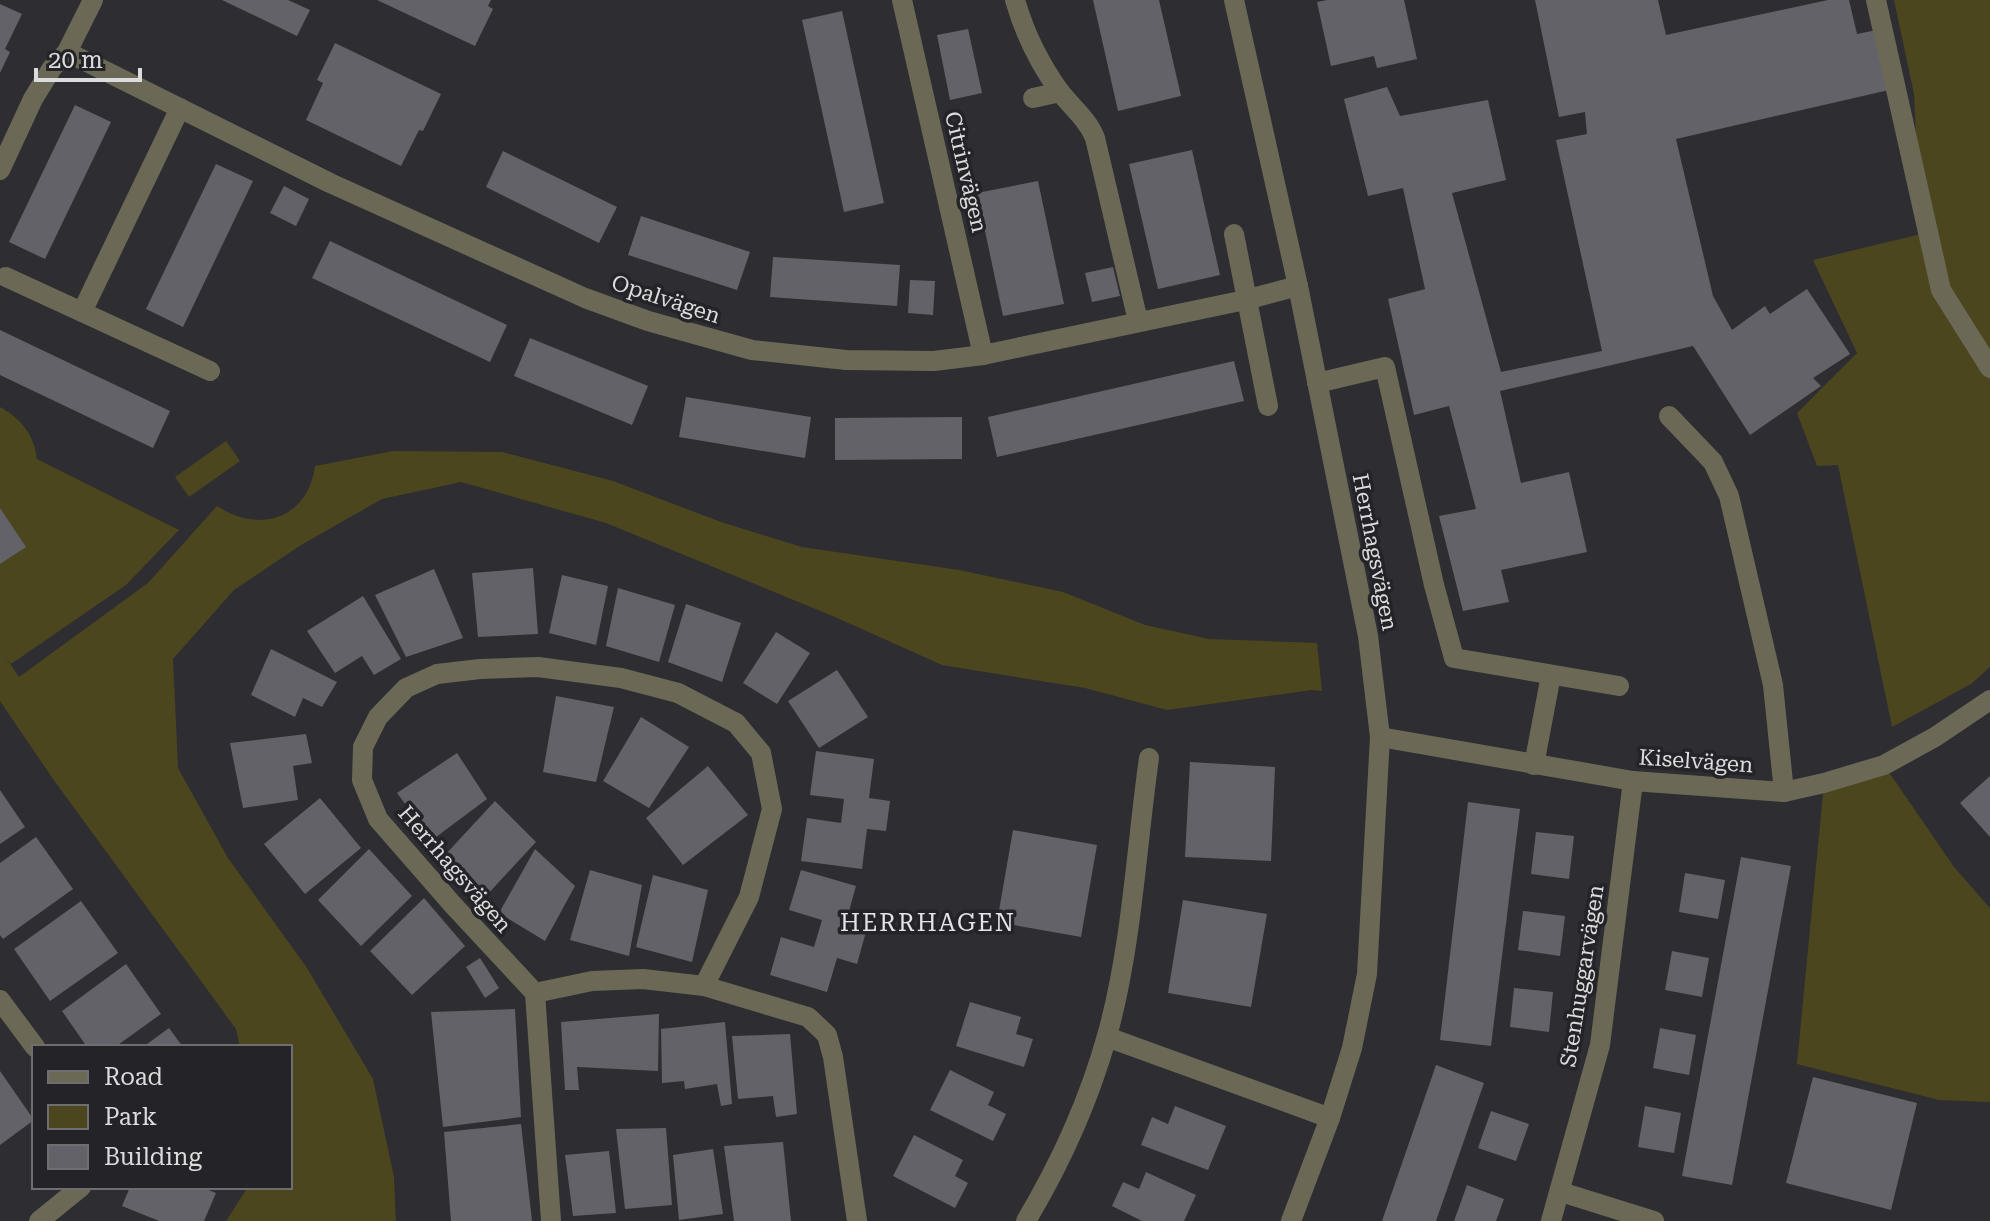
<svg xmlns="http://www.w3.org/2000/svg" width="1990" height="1221" viewBox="0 0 1990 1221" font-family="'Roboto Serif',serif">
<rect width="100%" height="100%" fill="#2e2d32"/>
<g fill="#4b461e">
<path d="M1894 0H1990V667L1971 684 1892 727 1838 465 1817 466 1797 413 1857 353 1813 260 1921 234 1914 94Z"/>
<path d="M0 407C21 419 34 434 37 459L179 530 126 585 11 664 5 656 19 677 148 583 217 506C259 534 308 519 315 466L393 451 502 452 613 481 721 522 802 547 959 570 1063 592 1145 625 1209 639 1317 643 1322 691 1312 690 1167 710 1085 688 942 665 835 617 606 523 461 482 382 499 301 545 234 590 173 659 178 768 228 858 307 968 373 1079 394 1177 396 1221H226L248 1187H290V1047H240L236 1029 53 779 0 701Z"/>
<path d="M226 441 240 461 189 497 175 477Z"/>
<path d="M1884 765 1954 867 1990 908V1102L1939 1100 1797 1064 1824 783Z"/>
</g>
<g fill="#626268">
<path d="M222 0H288L310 10 297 36Z"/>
<path d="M377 0H491L488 6 493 9 475 46Z"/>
<path d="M1093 0H1159L1181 96 1118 111Z"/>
<path d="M1327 0H1404L1417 59 1377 68 1374 56 1331 66 1317 2Z"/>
<path d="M1535 0H1658L1666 35 1828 0H1849L1857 34 1877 30 1889 90 1676 139 1713 296 1732 330 1765 306 1770 314 1807 289 1850 354 1813 378 1821 386 1750 435 1693 346 1500 391 1521 483 1569 472 1587 552 1501 570 1509 602 1463 611 1439 516 1476 509 1449 406 1414 415 1388 299 1425 289 1403 188 1368 196 1344 99 1387 87 1400 116 1488 100 1506 180 1452 193 1501 372 1602 351 1556 140 1587 134 1585 112 1559 117Z"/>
<path d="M0 4 22 14 5 49 10 52 0 73Z"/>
<path d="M842 11 884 203 844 212 802 20Z"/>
<path d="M968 29 982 93 950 100 937 35Z"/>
<path d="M335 43 441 94 423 131 419 130 401 166 306 120 323 83 317 80Z"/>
<path d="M75 105 111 122 45 259 9 242Z"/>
<path d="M1192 150 1220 275 1158 289 1129 164Z"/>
<path d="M503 151 617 207 599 243 486 187Z"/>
<path d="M216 164 253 181 183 327 146 309Z"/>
<path d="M1038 181 1064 304 1003 316 977 193Z"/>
<path d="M284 186 309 199 296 226 270 213Z"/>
<path d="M641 216 750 252 737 290 628 255Z"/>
<path d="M330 241 507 325 490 362 312 278Z"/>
<path d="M773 257 900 265 897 306 770 297Z"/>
<path d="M1113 267 1120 296 1092 302 1085 273Z"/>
<path d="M910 280 935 281 933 315 908 313Z"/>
<path d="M0 330 170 411 153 448 0 375Z"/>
<path d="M530 338 648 386 632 425 514 376Z"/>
<path d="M1234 361 1244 401 997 457 988 417Z"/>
<path d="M686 397 811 417 805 458 679 437Z"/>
<path d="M962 417V459L835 460V418Z"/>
<path d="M0 508 26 547 0 564Z"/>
<path d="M533 568 538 634 478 637 472 573Z"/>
<path d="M434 569 463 638 406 657 375 595Z"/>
<path d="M562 575 608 586 596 645 549 633Z"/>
<path d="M618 588 675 605 659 662 606 646Z"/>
<path d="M363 596 401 659 374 675 362 656 335 673 307 631Z"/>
<path d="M686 604 741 623 722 682 668 662Z"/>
<path d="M776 632 810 653 777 704 743 683Z"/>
<path d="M271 649 337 682 322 707 303 698 295 717 251 695Z"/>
<path d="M837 670 868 717 819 748 788 701Z"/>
<path d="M556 696 614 707 596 782 543 772Z"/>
<path d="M641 717 689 747 649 808 603 781Z"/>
<path d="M306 734 312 763 293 766 298 800 243 808 230 743Z"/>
<path d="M816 751 874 759 869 798 890 801 886 831 867 829 862 869 801 861 807 818 841 823 844 799 810 795Z"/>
<path d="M457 753 487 799 432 840 397 793Z"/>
<path d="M1190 762 1275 767 1271 861 1185 857Z"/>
<path d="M708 766 748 815 683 865 646 818Z"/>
<path d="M1990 776V837L1960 803Z"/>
<path d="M0 790 25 827 0 844Z"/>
<path d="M320 798 361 848 305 894 264 844Z"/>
<path d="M495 801 536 842 487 895 445 855Z"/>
<path d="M1468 802 1520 809 1491 1046 1440 1040Z"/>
<path d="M1013 830 1097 845 1081 937 997 922Z"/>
<path d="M1536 832 1574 836 1569 879 1531 874Z"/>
<path d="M36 837 73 889 3 939 0 935V863Z"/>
<path d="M369 849 412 896 361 946 318 900Z"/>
<path d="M535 849 575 886 545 941 499 913Z"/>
<path d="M1741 857 1791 866 1732 1185 1682 1176Z"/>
<path d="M590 870 642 885 629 956 570 940Z"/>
<path d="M801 870 856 886 846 922 867 928 857 964 837 958 827 992 770 975 781 937 814 947 822 920 789 910Z"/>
<path d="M1685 873 1725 880 1718 919 1679 912Z"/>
<path d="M653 875 708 890 692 962 636 947Z"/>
<path d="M424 898 465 946 412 995 370 951Z"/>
<path d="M1183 900 1267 914 1251 1007 1168 993Z"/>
<path d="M81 901 118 953 50 1001 14 949Z"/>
<path d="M1523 911 1565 916 1560 956 1518 950Z"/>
<path d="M1672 951 1709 958 1702 997 1665 990Z"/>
<path d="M480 958 499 988 485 998 466 967Z"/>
<path d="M126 964 161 1014 115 1047H87L62 1011Z"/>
<path d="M1514 988 1553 992 1549 1032 1510 1027Z"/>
<path d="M970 1002 1021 1017 1016 1034 1033 1039 1024 1067 956 1046Z"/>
<path d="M515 1009 521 1117 443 1127 431 1012Z"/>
<path d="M659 1014 658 1071 577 1067 579 1090H565L561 1022Z"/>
<path d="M725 1022 732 1104 721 1106 717 1084 685 1089 684 1081 662 1083 661 1029Z"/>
<path d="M169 1028 183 1047H143Z"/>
<path d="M1660 1028 1696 1035 1689 1075 1653 1068Z"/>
<path d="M790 1034 797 1114 776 1117 773 1096 738 1099 732 1036Z"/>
<path d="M1436 1065 1484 1083 1436 1221H1382Z"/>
<path d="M950 1070 994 1092 988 1105 1006 1114 993 1141 930 1110Z"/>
<path d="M0 1071 34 1120 0 1145Z"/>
<path d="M1813 1077 1917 1103 1891 1210 1786 1183Z"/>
<path d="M1175 1106 1226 1126 1208 1170 1141 1145 1152 1117 1168 1124Z"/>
<path d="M1645 1106 1681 1113 1674 1153 1638 1147Z"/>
<path d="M1491 1111 1529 1124 1516 1161 1478 1148Z"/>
<path d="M521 1124 532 1221H451L444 1132Z"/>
<path d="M666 1128 672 1205 625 1209 616 1129Z"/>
<path d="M914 1135 963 1160 955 1176 968 1183 955 1208 893 1176Z"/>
<path d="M783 1142 791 1221H734L724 1146Z"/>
<path d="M713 1149 723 1214 679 1220 673 1155Z"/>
<path d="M609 1151 616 1213 573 1216 565 1155Z"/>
<path d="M1146 1172 1196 1195 1184 1221H1142L1112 1206 1123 1182 1139 1189Z"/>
<path d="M1467 1185 1504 1199 1496 1221H1454Z"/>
<path d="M130 1187H201L216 1193 204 1221H159L122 1206Z"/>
</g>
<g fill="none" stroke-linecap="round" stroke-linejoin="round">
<g stroke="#6b6956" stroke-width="20">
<path d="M902 0 983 355"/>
<path d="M1015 0C1025 35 1039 63 1060 92 1072 107 1088 120 1095 138L1138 321"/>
<path d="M1234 0 1298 286 1368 636 1380 737 1367 974 1352 1048 1330 1118 1291 1221"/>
<path d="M1876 0 1941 290 1990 368"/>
<path d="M67 52 330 183 585 298 648 321 752 350 846 360 934 361 983 355 1245 300 1298 286"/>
<path d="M1033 98 1060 92"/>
<path d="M0 170 33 99 52 68 67 52 93 0"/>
<path d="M1234 234 1268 406"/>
<path d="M6 277 210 371"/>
<path d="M82 312 180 108"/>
<path d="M1317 383 1385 367 1434 585 1454 658 1619 686"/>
<path d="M1669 416 1713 462 1729 496 1773 685 1784 792"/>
<path d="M1380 737 1633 781 1784 792 1824 783 1884 765 1935 737 1990 700"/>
<path d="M1534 765 1551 675"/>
<path d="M704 986 749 897 772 809 761 753 736 723 678 693 621 678 538 667 480 669 437 674 406 688 378 717 363 747 362 780 378 819 453 905 535 993 592 981 643 979 704 986 808 1017 827 1035 833 1057 857 1221"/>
<path d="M535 993 551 1221"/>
<path d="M0 1000 35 1047"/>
<path d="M1107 1037 1330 1118"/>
<path d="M1561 1192 1654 1221"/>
<path d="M39 1221 81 1187"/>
<path d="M1026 1221C1060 1164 1089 1100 1107 1036 1132 946 1136 850 1149 758"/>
<path d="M1551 1221 1600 1045 1633 781"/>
</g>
</g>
<g text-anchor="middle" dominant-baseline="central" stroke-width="7" stroke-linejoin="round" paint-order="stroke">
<g font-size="22" fill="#dcdcdf" stroke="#242428">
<text transform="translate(966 172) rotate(77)">Citrinvägen</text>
<text transform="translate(666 299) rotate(18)">Opalvägen</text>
<text transform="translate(1375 552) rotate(79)">Herrhagsvägen</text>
<text transform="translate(1696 761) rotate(4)">Kiselvägen</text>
<text transform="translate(455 869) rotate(49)">Herrhagsvägen</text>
<text transform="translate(1582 976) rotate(-81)">Stenhuggarvägen</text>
</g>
<g font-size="24" letter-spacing="2" fill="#e3e3e9" stroke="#242428">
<text x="928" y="923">HERRHAGEN</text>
</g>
</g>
<rect x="32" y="1045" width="260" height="144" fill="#242428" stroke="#6e6e71" stroke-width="2"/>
<rect x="48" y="1071" width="40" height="12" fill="#6b6956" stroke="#6e6e71" stroke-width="2"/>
<text x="104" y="1085" font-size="24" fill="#dcdcdf">Road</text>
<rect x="48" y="1105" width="40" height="24" fill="#4b461e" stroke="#6e6e71" stroke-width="2"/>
<text x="104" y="1125" font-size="24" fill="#dcdcdf">Park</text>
<rect x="48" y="1145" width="40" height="24" fill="#626268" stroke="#6e6e71" stroke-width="2"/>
<text x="104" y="1165" font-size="24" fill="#dcdcdf">Building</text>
<path d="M36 68v12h104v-12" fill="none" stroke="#dcdcdf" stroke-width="4"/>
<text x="48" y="68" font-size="24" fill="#dcdcdf" stroke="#242428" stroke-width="6" paint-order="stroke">20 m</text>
</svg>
